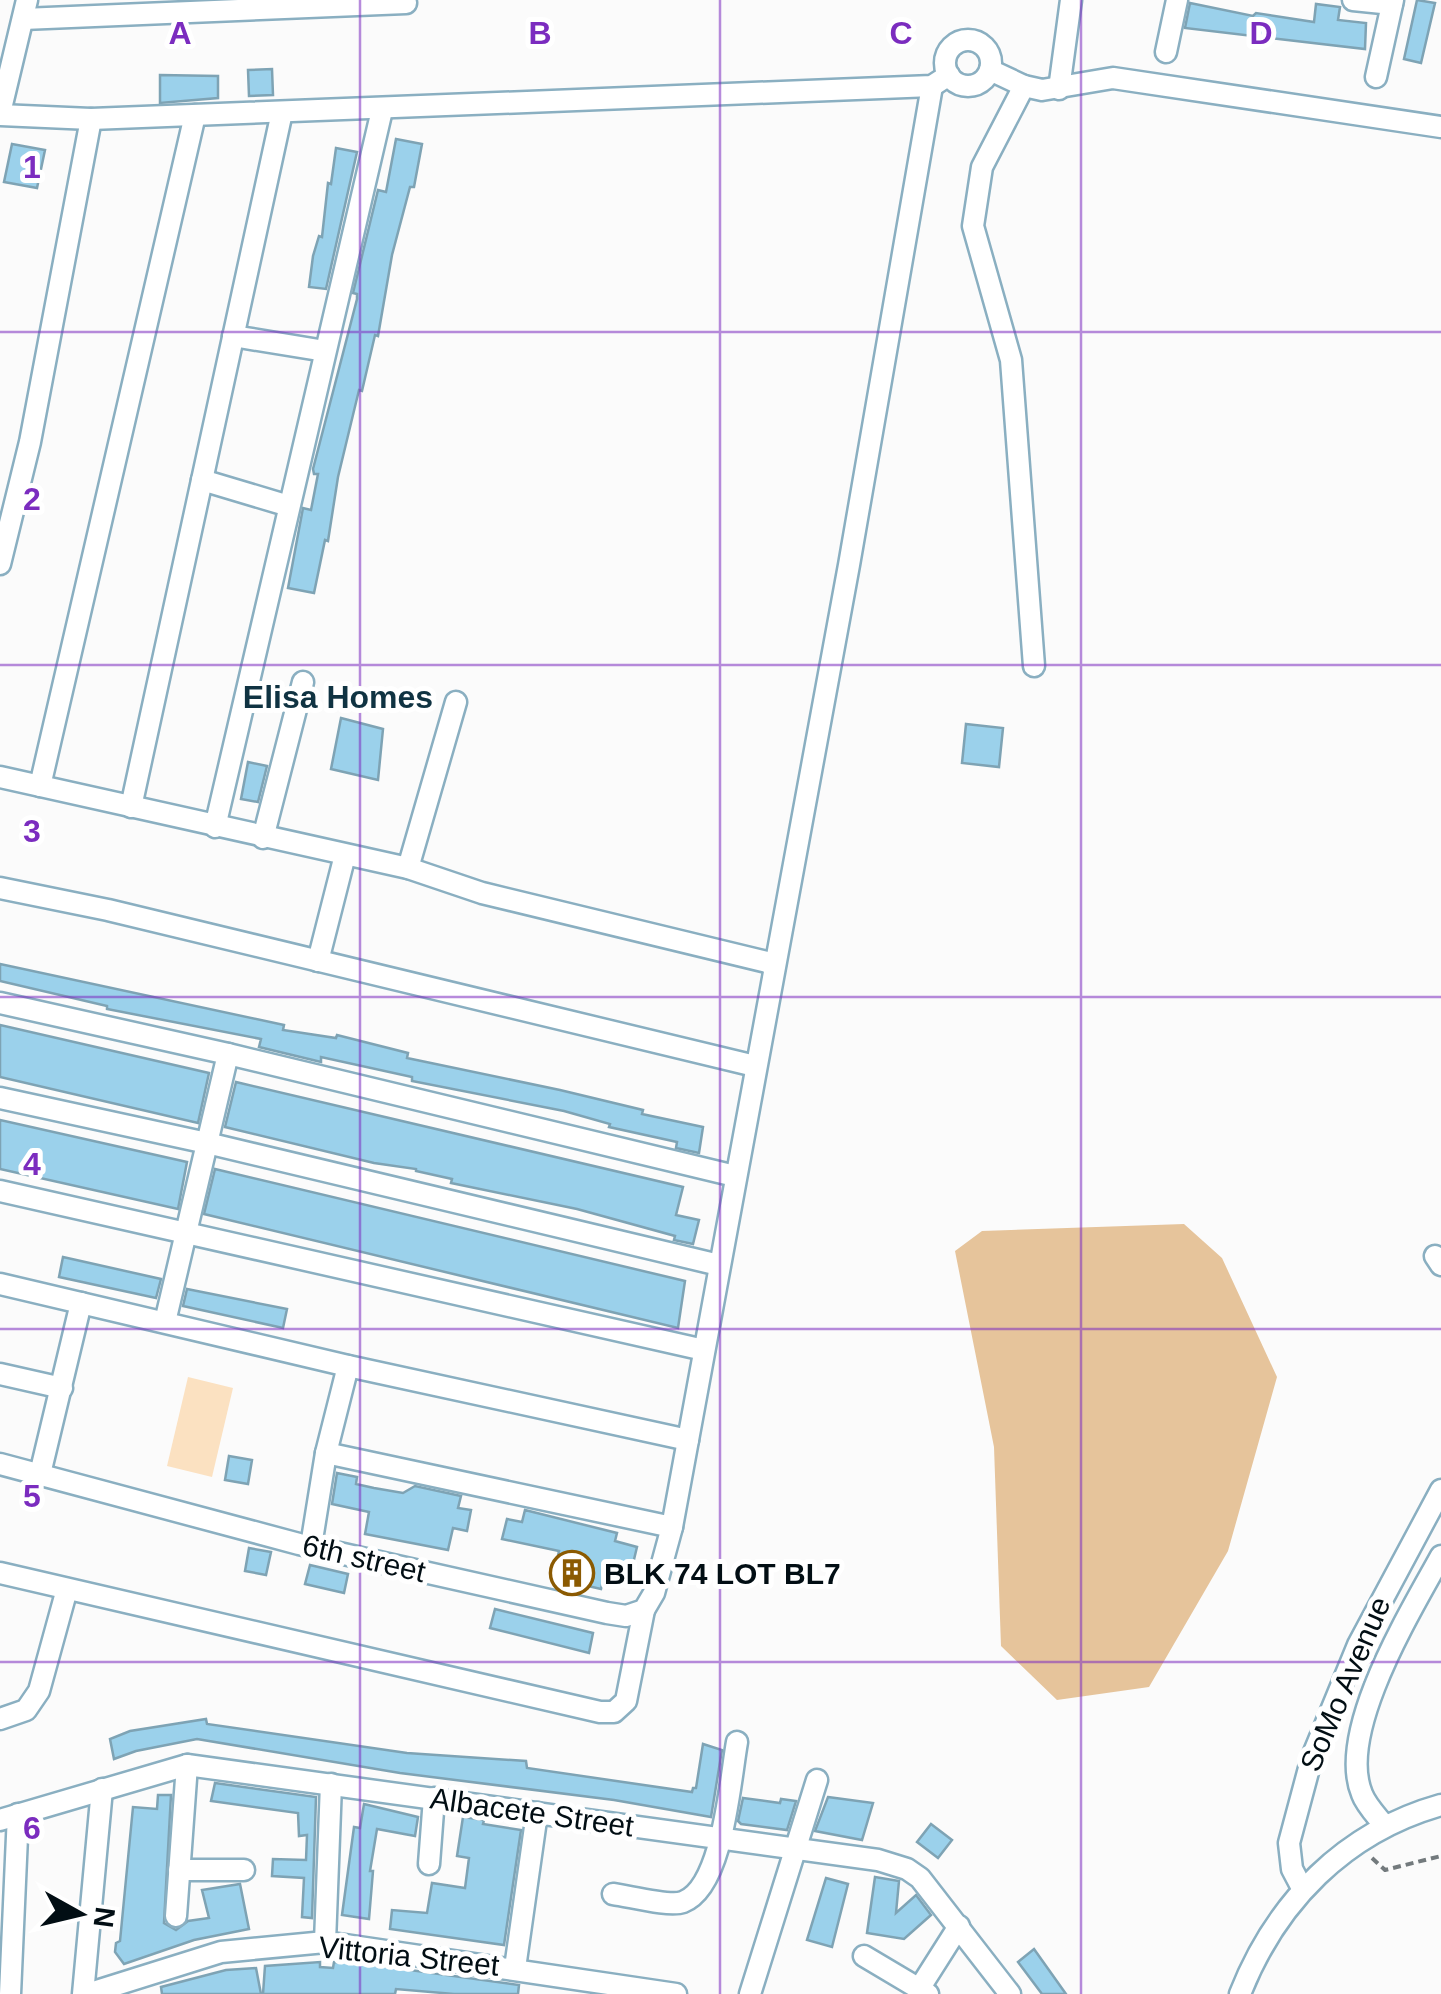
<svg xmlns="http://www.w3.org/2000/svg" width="1441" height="1994" viewBox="0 0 1441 1994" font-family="Arial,sans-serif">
<rect width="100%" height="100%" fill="#fbfbfb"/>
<path fill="#fbe1c1" d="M188 1377 233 1388 212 1477 167 1466Z"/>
<path fill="#e6c49b" d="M1184 1224 1222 1258 1277 1377 1228 1551 1149 1687 1057 1700 1001 1646 994 1447 955 1251 982 1231Z"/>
<g fill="#9bd1eb" stroke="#7ea3b4" stroke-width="2.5">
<path d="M1417 0 1435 3 1421 63 1404 59Z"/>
<path d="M1190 3 1253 16 1256 13 1314 22 1316 4 1340 7 1338 20 1366 23 1365 49 1185 28Z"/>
<path d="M272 69 273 95 249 96 248 70Z"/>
<path d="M160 75 218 76V98L160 103Z"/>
<path d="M396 139 422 144 414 187H410L392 255 378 336 375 335 362 391 359 390 338 477 328 541 325 540 314 593 288 588 303 508 311 510 318 474H314L313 469 357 299V294L353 293 378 190 386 192Z"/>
<path d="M12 144 45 150 37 188 4 182Z"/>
<path d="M336 148 357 152 326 289 309 287 313 256 319 236 322 237 328 183 331 184Z"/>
<path d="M341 718 383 729 378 780 331 769Z"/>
<path d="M966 724 1003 728 999 767 962 763Z"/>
<path d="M248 762 267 766 258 802 241 799Z"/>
<path d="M0 964 284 1025 283 1030 336 1038 337 1035 408 1053 407 1058 560 1090 643 1110 642 1114 703 1127 699 1153 676 1148 677 1142 609 1127 610 1124 564 1111 412 1081V1077L321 1057V1062L317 1061 259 1047 261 1039 107 1009V1006L0 981Z"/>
<path d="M0 1025 209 1073 198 1123 0 1077Z"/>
<path d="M236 1082 683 1187 676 1215 699 1220 693 1244 674 1240 675 1236 577 1209 451 1183 452 1179 416 1171V1169L374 1163 225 1127Z"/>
<path d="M0 1120 187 1162 178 1209 0 1169Z"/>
<path d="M215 1169 685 1281 678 1328 204 1214Z"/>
<path d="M63 1257 161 1279 156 1298 59 1277Z"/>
<path d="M187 1289 287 1309 283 1328 183 1306Z"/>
<path d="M229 1456 252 1460 248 1484 225 1480Z"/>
<path d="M337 1473 357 1477 356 1484 374 1488 403 1493 415 1486 461 1496 458 1508 471 1510 467 1531 453 1528 448 1550 365 1534 369 1512 332 1504Z"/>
<path d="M525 1510 617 1533 615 1541 637 1547 631 1572 606 1566 601 1589 553 1578 559 1551 502 1539 507 1519 522 1522Z"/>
<path d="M249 1548 271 1552 266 1575 245 1571Z"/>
<path d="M310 1565 348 1574 344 1593 305 1584Z"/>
<path d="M495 1609 593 1633 589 1653 490 1628Z"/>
<path d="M206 1719 207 1724 407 1753 526 1761 527 1768 692 1792 693 1788H696L703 1744 722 1750 711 1817 614 1800 400 1773 197 1739 136 1751 114 1759 110 1739 130 1731Z"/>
<path d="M215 1783 316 1797 312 1918 302 1917 304 1878 272 1876 273 1859 306 1860 307 1835 299 1836 298 1813 211 1801Z"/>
<path d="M158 1795H171L164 1923 176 1930 188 1921 209 1918 202 1890 240 1884 249 1929 194 1940 124 1964 115 1952 116 1943 120 1941 133 1807 157 1809Z"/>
<path d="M828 1797 873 1803 862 1840 815 1831Z"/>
<path d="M743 1798 780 1803 781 1799 796 1801 787 1830 741 1824 738 1821Z"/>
<path d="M364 1804 418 1817 415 1836 377 1829 370 1871H373L369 1919 342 1915 354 1827 360 1828Z"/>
<path d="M463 1817 484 1820 483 1824 521 1830 504 1945 390 1929 392 1910 427 1913 432 1883 465 1888 469 1858 457 1856Z"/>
<path d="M931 1824 952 1840 938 1858 917 1842Z"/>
<path d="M875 1877 899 1881 896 1913 916 1895 931 1915 904 1939 867 1933Z"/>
<path d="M826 1878 848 1884 832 1947 807 1940Z"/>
<path d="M1034 1949 1066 1994H1042L1018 1962Z"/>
<path d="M320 1962V1967L333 1968 334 1962 359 1963 519 1985 518 1994H454L396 1989 395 1994H263L265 1966Z"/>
<path d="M256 1968 261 1994H162L161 1987 226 1970Z"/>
</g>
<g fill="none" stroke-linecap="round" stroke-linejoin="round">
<defs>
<g id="minor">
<path d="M1353 0 1392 4"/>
<path d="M23 19 406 3"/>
<circle cx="968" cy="63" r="23"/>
<path d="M1166 52 1177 0"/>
<path d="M990 70 1024 86 1042 90 1113 78 1441 127"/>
<path d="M1376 77 1393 0"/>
<path d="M1024 86 982 167 973 226 1011 360 1034 666"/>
<path d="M1059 89 1071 0"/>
<path d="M0 113 27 0"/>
<path d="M0 115 91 119 932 86 949 75"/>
<path d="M233 336 325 351"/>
<path d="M202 480 289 506"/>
<path d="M0 564 30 442 91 119"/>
<path d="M0 777 408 868 482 893 775 964"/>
<path d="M40 786 195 115"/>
<path d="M131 807 282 112"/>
<path d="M215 827 382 110"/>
<path d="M263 838 303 682"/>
<path d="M408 868 456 702"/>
<path d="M0 888 108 910 755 1066"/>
<path d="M318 961 345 855"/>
<path d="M0 1003 228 1054 735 1176"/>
<path d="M0 1098 207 1143 719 1265"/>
<path d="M0 1191 704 1350"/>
<path d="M1435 1256 1441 1265"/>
<path d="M0 1284 348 1366 688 1440"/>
<path d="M165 1322 228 1054"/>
<path d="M0 1374 62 1388"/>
<path d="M326 1453 672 1527"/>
<path d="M0 1464 299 1544 607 1613 626 1616 644 1610 654 1593 672 1527 849 565 932 86"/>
<path d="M40 1474 81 1303"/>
<path d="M311 1546 326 1453 348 1366"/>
<path d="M0 1573 600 1712H614L626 1701 644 1610"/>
<path d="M0 1719 26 1710 39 1691 67 1589"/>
<path d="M0 1820 187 1765 878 1860 907 1869 920 1878 1010 1994"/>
<path d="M1384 1825C1376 1815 1366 1805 1362 1794 1336 1732 1411 1611 1441 1556"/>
<path d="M429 1864 434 1798"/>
<path d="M179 1870H244"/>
<path d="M1302 1888 1292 1869 1289 1843 1312 1757 1358 1645 1441 1490"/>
<path d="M613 1894C629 1896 669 1907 683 1902 723 1887 730 1781 737 1742"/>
<path d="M176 1916 187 1765"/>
<path d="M325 1942 331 1784"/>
<path d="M864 1956 928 1994"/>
<path d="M515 1968 537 1813"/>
<path d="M919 1989 959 1926"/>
<path d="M10 1994 18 1814"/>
<path d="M83 1994 102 1789"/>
<path d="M87 1994 221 1952 325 1942 676 1994"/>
<path d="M750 1994 817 1780"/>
<path d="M1240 1994C1276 1902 1345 1832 1441 1805"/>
</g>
</defs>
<use href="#minor" stroke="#8aafc1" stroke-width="25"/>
<path stroke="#737a7d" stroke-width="4" stroke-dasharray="8 5" stroke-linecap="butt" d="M1372 1858 1385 1870 1441 1856"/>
<use href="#minor" stroke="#fff" stroke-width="20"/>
</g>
<path fill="none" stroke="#7b2cbf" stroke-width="2.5" stroke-opacity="0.55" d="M360 0V1994M720 0V1994M1081 0V1994M0 332H1441M0 665H1441M0 997H1441M0 1329H1441M0 1662H1441"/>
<defs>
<symbol id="building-ring" viewBox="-11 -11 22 22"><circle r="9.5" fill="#fff" stroke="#8b5a02" stroke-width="1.5"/><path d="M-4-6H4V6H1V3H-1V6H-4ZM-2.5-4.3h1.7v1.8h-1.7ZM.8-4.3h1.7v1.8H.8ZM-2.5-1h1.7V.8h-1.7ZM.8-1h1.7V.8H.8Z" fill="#8b5a02"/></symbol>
</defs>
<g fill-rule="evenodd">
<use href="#building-ring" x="547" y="1548" width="50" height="50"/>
</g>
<g text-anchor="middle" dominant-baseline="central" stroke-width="10" stroke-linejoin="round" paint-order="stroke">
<g font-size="30" fill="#020e14" stroke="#fff">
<text transform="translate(364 1558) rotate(13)">6th street</text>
<text transform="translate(1345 1684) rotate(-67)">SoMo Avenue</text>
<text transform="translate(532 1812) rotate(8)">Albacete Street</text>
<text transform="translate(409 1956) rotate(6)">Vittoria Street</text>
</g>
<g font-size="30" font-weight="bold" fill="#020e14" stroke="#fff" text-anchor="start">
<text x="604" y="1573">BLK 74 LOT BL7</text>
</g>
<g font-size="32" font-weight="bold" fill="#103342" stroke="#fff">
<text x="338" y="697">Elisa Homes</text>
</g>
</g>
<g font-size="32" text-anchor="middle" font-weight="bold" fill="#7b2cbf" stroke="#fff" stroke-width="10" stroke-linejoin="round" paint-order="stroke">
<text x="180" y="44">A</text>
<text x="540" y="44">B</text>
<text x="901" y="44">C</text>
<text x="1261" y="44">D</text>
<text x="32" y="178">1</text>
<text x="32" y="510">2</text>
<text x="32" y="842">3</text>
<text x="32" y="1175">4</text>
<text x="32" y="1507">5</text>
<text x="32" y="1839">6</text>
</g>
<g transform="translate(80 1914) rotate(98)" stroke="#ffffff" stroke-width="8" paint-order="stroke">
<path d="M0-8L18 38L0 25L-18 38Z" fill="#020e14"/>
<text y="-15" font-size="28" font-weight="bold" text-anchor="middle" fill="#020e14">N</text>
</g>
</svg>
